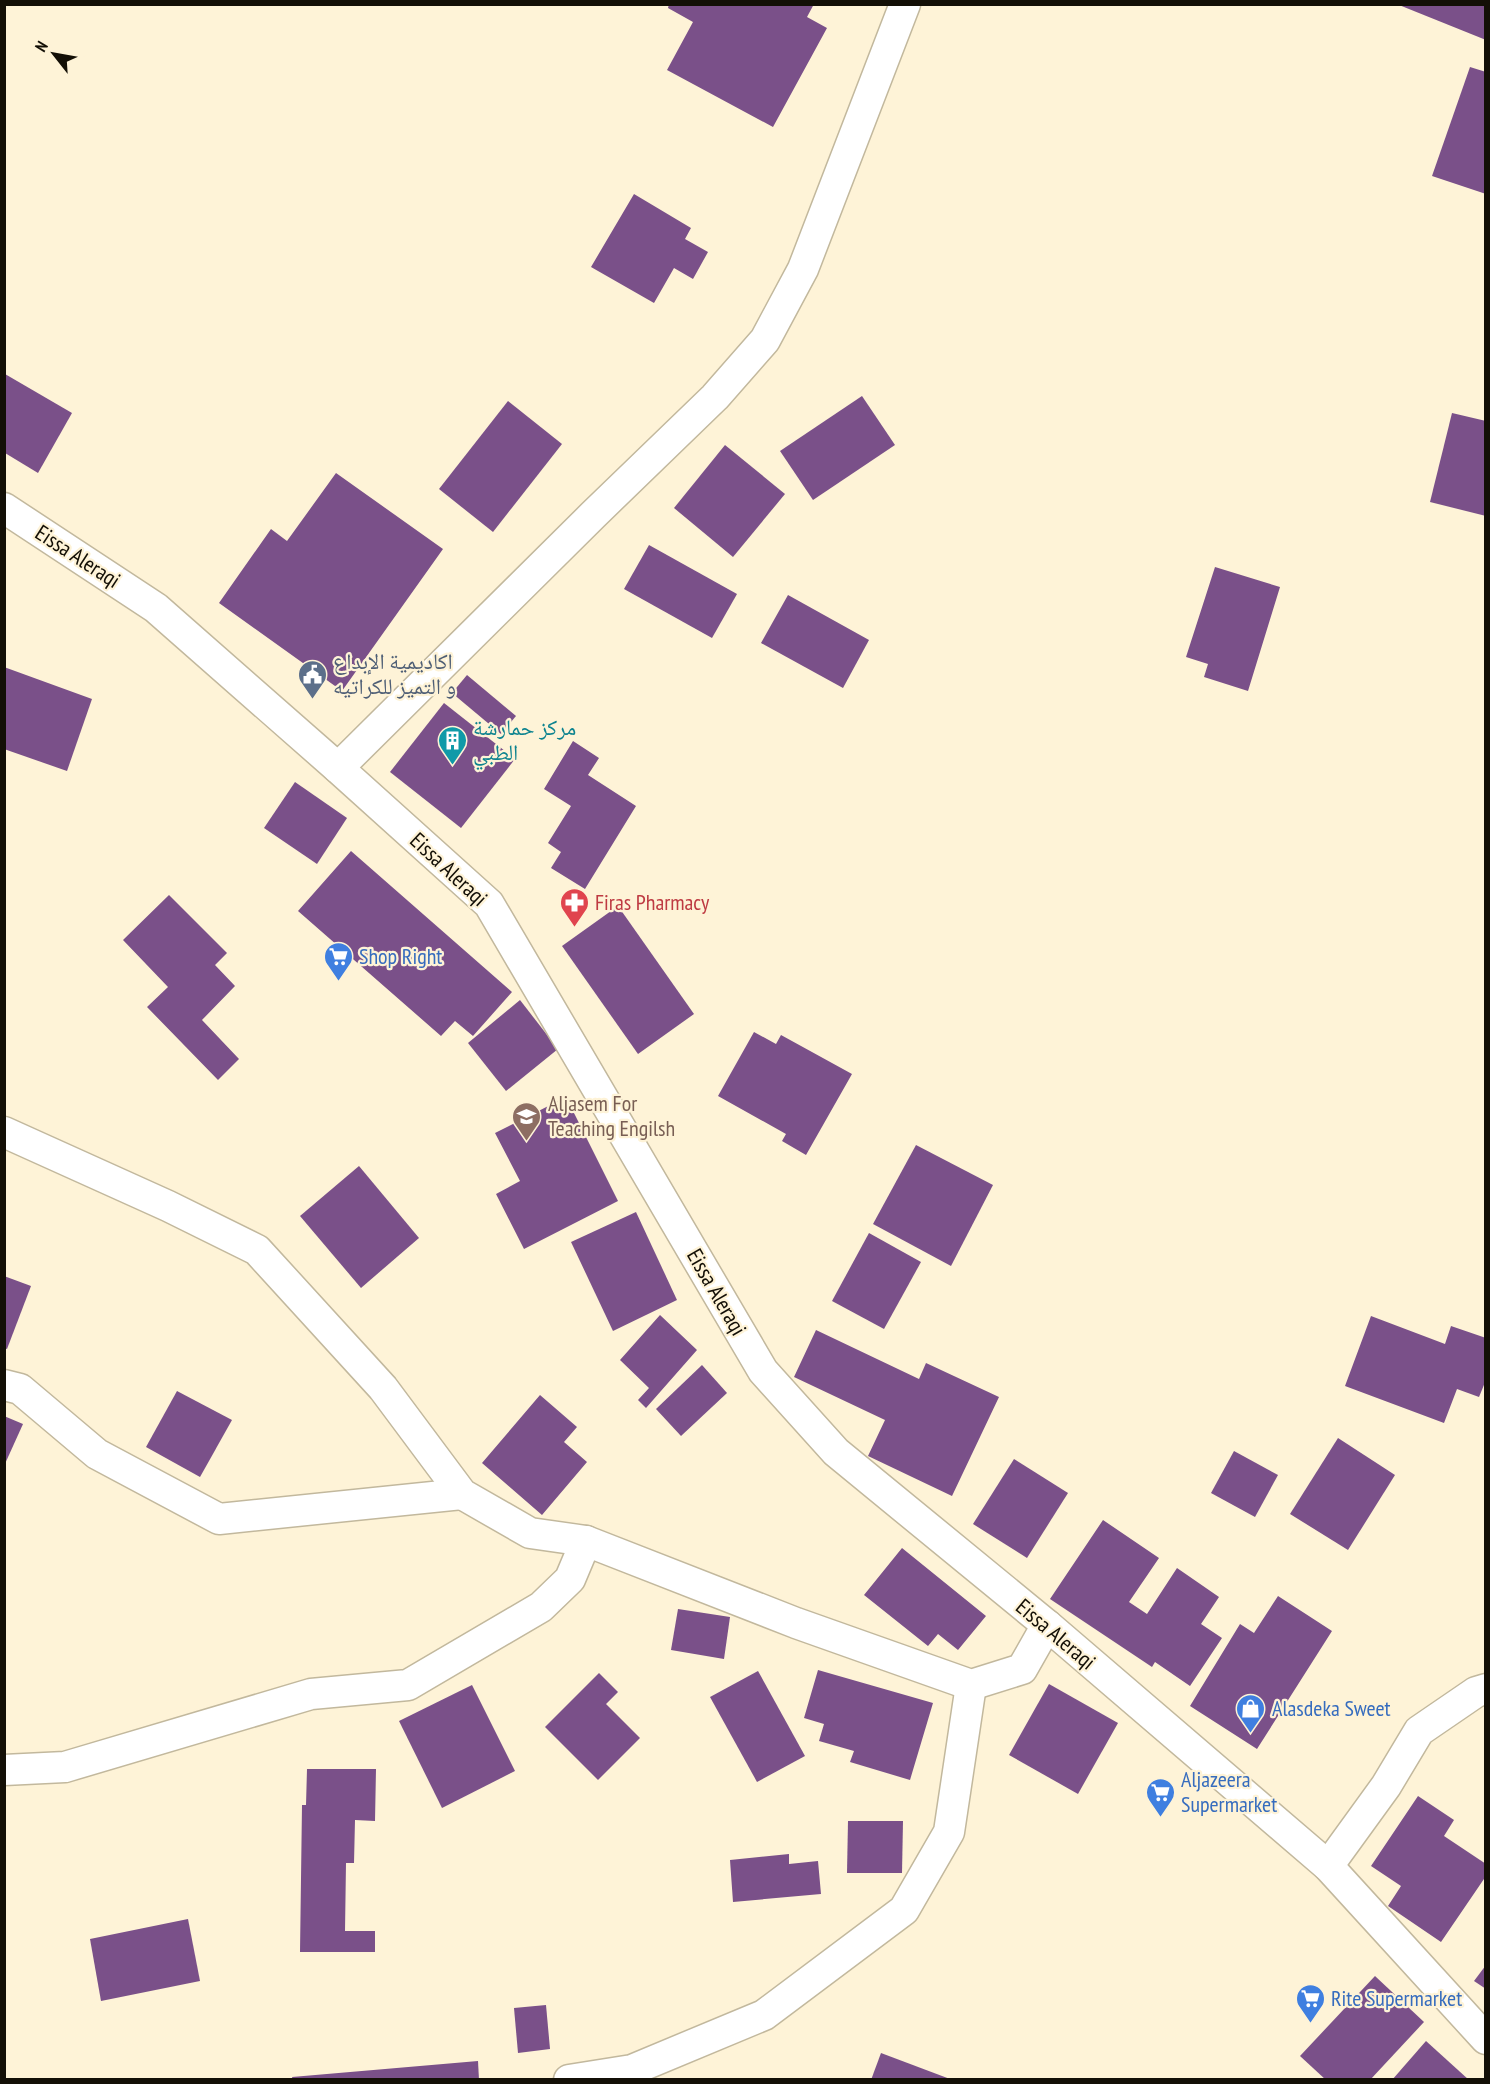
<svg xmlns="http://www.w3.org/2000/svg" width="1490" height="2084" viewBox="0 0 1490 2084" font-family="'PT Sans Narrow','Noto Naskh Arabic',sans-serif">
<rect width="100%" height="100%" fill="#fef3d7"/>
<g fill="#7a5089">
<path d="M669 4H814L807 17 827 28 773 127 667 70 693 22 668 8Z"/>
<path d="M1399 4H1486V40L1399 5Z"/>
<path d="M1470 67 1486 72V194L1432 176Z"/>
<path d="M634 194 691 228 685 239 708 252 693 279 674 268 654 303 591 267Z"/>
<path d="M5 374 72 413 38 473 5 453Z"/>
<path d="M862 396 895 445 813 500 780 451Z"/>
<path d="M508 401 562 444 493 532 439 489Z"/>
<path d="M1452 413 1486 421V516L1430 502Z"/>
<path d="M725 445 785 494 733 557 674 508Z"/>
<path d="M336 473 443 549 342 691 219 603 271 529 287 541Z"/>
<path d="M649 545 737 594 712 638 624 589Z"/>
<path d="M1215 567 1280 587 1248 691 1204 677 1208 664 1186 657Z"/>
<path d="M788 595 869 640 843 688 761 643Z"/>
<path d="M4 667 92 699 67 771 4 749Z"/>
<path d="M467 675 516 716 501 734 452 693Z"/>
<path d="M444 703 515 759 461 828 390 772Z"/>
<path d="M573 741 599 758 588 775 636 806 585 889 551 868 561 852 548 843 571 806 544 789Z"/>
<path d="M295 782 347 818 317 864 264 828Z"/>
<path d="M351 851 512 992 473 1036 455 1021 441 1036 298 911Z"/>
<path d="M169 895 227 953 215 965 235 986 202 1020 239 1059 218 1080 147 1007 168 987 123 940Z"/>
<path d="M618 906 694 1014 638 1054 562 946Z"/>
<path d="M520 1000 558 1049 506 1091 468 1043Z"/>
<path d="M754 1032 776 1044 781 1035 852 1074 806 1155 782 1141 786 1134 718 1096Z"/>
<path d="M566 1097 618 1201 524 1249 496 1194 520 1181 495 1133Z"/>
<path d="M916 1145 993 1185 951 1266 873 1224Z"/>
<path d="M359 1166 419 1238 361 1288 300 1216Z"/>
<path d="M636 1212 677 1300 613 1331 571 1242Z"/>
<path d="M869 1233 921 1262 884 1329 832 1301Z"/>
<path d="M4 1276 31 1286 7 1349 4 1348Z"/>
<path d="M660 1315 697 1350 646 1408 638 1400 649 1388 620 1360Z"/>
<path d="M1371 1316 1445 1344 1451 1326 1486 1338V1380L1479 1397 1457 1389 1444 1423 1345 1386Z"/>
<path d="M816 1330 919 1379 926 1363 999 1397 952 1496 868 1456 885 1420 794 1377Z"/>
<path d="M702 1365 727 1393 681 1436 656 1409Z"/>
<path d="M177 1391 232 1420 200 1477 146 1447Z"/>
<path d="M540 1395 577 1427 564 1442 587 1462 542 1515 482 1463Z"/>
<path d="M4 1416 23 1424 4 1466Z"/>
<path d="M1338 1438 1395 1475 1348 1550 1290 1514Z"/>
<path d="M1234 1451 1278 1475 1255 1517 1211 1493Z"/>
<path d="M1014 1459 1068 1493 1027 1558 973 1524Z"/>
<path d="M1103 1520 1159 1558 1129 1602 1147 1614 1177 1568 1219 1597 1201 1624 1222 1638 1190 1686 1155 1662 1152 1667 1050 1599Z"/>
<path d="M902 1548 986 1616 958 1650 938 1634 928 1646 864 1595Z"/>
<path d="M1278 1596 1332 1631 1257 1749 1190 1706 1240 1624 1254 1633Z"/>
<path d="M678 1609 730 1617 724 1659 671 1650Z"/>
<path d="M818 1670 933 1703 910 1780 850 1762 854 1751 819 1741 824 1724 804 1718Z"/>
<path d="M758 1671 805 1756 757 1782 710 1697Z"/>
<path d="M599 1673 618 1692 606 1704 640 1738 598 1780 545 1727Z"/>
<path d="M1049 1684 1118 1723 1078 1794 1009 1755Z"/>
<path d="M472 1685 515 1771 442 1808 399 1721Z"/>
<path d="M307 1769H376L375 1821 355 1820 354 1863H346L345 1931H375V1952H300L302 1805H306Z"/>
<path d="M1418 1796 1454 1820 1444 1836 1486 1864V1876L1441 1942 1388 1906 1401 1886 1371 1866Z"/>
<path d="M848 1821H903L902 1873H847Z"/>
<path d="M789 1854V1864L818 1861 821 1894 733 1902 730 1860Z"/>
<path d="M188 1919 200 1981 101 2001 90 1939Z"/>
<path d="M1486 1965V1989L1474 1981Z"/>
<path d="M1375 1976 1424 2022 1370 2080H1326L1300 2056Z"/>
<path d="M546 2005 550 2049 518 2053 514 2008Z"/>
<path d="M1426 2041 1469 2080H1392Z"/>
<path d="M881 2053 950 2079V2080H871Z"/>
<path d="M478 2061 479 2080H293L292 2077Z"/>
</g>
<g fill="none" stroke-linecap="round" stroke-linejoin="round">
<defs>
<g id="street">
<path d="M4 508 156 608 338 768 489 904 763 1371 836 1452 1047 1625 1328 1866 1486 2039"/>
<path d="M338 768 593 515 715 397 765 340 803 269 905 4"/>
<path d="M4 1132 168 1206 257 1250 383 1388 462 1494 530 1533 586 1541 796 1623 971 1685 1022 1669 1047 1625"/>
<path d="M4 1385 20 1389 97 1454 219 1519 462 1494"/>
<path d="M4 1770 65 1767 311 1694 408 1685 541 1607 570 1579 586 1541"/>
<path d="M1328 1866 1386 1786 1419 1731 1476 1692 1486 1689"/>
<path d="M569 2080 632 2070 764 2015 904 1910 949 1832 971 1685"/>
</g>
</defs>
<use href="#street" stroke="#c2b89d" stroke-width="33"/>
<use href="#street" stroke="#fff" stroke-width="30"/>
</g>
<defs>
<symbol id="civic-pin" viewBox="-11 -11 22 30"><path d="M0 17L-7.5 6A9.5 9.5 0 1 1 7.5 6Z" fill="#5c6f8a" stroke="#fef3d7"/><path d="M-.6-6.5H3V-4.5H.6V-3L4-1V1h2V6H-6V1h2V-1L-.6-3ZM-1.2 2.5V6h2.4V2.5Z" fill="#fff"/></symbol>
<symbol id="building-pin" viewBox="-11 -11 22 30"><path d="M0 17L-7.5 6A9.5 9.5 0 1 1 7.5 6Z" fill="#0f9aa8" stroke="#fef3d7"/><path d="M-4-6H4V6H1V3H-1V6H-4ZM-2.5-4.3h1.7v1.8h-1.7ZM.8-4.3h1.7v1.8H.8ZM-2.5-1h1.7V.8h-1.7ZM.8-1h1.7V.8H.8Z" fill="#fff"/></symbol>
<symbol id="pharmacy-pin" viewBox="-11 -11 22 30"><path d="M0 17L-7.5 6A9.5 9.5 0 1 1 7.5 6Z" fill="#e0444e" stroke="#fef3d7"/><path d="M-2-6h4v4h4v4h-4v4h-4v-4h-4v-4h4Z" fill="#fff"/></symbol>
<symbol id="supermarket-pin" viewBox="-11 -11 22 30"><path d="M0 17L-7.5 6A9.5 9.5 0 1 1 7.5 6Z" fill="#3f7fe0" stroke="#fef3d7"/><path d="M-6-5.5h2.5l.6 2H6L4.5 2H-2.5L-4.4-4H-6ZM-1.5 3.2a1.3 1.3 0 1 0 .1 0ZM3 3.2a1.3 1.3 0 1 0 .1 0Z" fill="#fff"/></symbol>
<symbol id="school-pin" viewBox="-11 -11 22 30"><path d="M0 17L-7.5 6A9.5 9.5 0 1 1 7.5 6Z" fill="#8d6e63" stroke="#fef3d7"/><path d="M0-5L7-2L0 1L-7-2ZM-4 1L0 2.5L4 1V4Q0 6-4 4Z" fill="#fff"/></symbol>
<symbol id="shop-pin" viewBox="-11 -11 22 30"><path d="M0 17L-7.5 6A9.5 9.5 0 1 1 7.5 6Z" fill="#3f7fe0" stroke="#fef3d7"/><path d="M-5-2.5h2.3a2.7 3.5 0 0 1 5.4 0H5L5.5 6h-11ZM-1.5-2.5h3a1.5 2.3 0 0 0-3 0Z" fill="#fff"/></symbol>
</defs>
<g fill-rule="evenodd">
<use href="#civic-pin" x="296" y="658" width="33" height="45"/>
<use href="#building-pin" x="436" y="724" width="33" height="45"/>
<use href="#pharmacy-pin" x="558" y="886" width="33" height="45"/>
<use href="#supermarket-pin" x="322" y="940" width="33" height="45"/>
<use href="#school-pin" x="510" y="1100" width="33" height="45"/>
<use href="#shop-pin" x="1234" y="1692" width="33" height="45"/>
<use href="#supermarket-pin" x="1144" y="1776" width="33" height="45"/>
<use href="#supermarket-pin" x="1294" y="1982" width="33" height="45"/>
</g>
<g text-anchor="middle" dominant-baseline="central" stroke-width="4.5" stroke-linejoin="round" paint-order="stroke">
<g font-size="22" fill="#130f06" stroke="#fef3d7">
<text transform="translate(78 556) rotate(33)">Eissa Aleraqi</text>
<text transform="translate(449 869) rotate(43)">Eissa Aleraqi</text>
<text transform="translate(717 1292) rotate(60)">Eissa Aleraqi</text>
<text transform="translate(1056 1634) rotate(40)">Eissa Aleraqi</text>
</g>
<g font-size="22" fill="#4e5e75" stroke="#fef3d7" text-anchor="start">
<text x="333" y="661">اكاديمية الإبداع<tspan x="333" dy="25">و التميز للكراتيه</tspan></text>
</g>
<g font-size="22" fill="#0d838f" stroke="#fef3d7" text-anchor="start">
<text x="473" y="727">مركز حمارشة<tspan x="473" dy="25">الطبي</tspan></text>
</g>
<g font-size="22" fill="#be3a42" stroke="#fef3d7" text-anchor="start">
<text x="595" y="902">Firas Pharmacy</text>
</g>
<g font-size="22" fill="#366cbe" stroke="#fef3d7" text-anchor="start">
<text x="359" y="956">Shop Right</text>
<text x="1272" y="1708">Alasdeka Sweet</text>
<text x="1181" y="1779">Aljazeera<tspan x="1181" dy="25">Supermarket</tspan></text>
<text x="1331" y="1998">Rite Supermarket</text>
</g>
<g font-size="22" fill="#785e54" stroke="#fef3d7" text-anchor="start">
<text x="548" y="1103">Aljasem For<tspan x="548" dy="25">Teaching Engilsh</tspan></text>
</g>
</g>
<rect width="1490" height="2084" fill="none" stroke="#130f06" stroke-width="12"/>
<g transform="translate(54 54) rotate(301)" stroke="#fef3d7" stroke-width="4.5" paint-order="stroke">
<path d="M0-4.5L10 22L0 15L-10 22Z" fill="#130f06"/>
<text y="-9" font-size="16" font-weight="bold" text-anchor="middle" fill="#130f06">N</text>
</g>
</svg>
